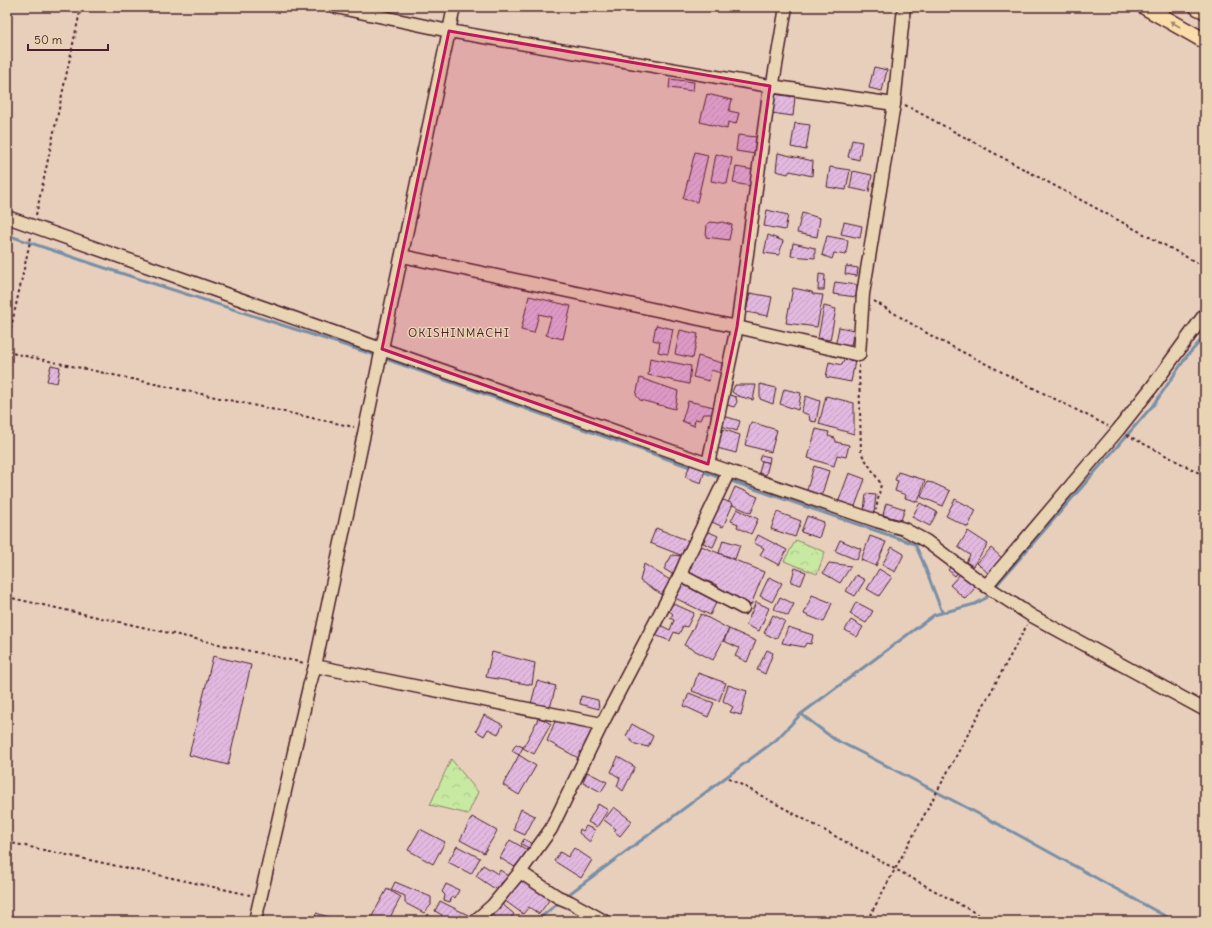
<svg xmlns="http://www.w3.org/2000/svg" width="1212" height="928" viewBox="0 0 1212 928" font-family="Delius,sans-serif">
<defs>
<pattern id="forest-crowns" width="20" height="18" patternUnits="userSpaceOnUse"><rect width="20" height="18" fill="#c8e9a1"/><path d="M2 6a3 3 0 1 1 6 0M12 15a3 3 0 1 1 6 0" fill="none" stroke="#adc78b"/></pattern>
<pattern id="building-hatch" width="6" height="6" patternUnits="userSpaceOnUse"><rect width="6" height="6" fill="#e2b9e0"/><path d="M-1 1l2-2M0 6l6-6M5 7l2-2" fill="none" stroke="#c39fc0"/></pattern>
</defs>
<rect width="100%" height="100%" fill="#e8cfbc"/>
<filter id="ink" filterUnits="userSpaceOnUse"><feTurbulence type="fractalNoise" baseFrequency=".025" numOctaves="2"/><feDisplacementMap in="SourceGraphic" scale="8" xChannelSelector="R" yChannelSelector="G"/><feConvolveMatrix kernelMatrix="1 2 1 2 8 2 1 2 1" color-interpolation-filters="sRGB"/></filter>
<g filter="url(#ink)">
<g fill="url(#forest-crowns)" stroke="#898466">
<path d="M796 540 825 552 817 574 784 561Z"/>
<path d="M451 759 478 792 468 814 430 805Z"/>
</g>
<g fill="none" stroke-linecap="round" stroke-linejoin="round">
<g stroke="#788fa7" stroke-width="3">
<path d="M7 235 105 268 378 356"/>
<path d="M383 358 693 468"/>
<path d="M702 471 723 479"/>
<path d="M728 480 915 544 923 562 942 612"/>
<path d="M994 588 1155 403 1187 356 1205 336"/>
<path d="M801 714 834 739 868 756 1013 832 1174 921"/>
<path d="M565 897 776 740 801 714 934 615 975 604 986 598 990 593"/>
<path d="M536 921 561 901"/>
</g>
</g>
<g fill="url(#building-hatch)" stroke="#4a1f2b">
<path d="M874 67 887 70 882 91 869 88Z"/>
<path d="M670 79 694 82 693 91 669 88Z"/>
<path d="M707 94 732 100 729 111 739 113 736 124 728 122 727 129 700 122Z"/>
<path d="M773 94 795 97 793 116 771 113Z"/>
<path d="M795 123 810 125 806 150 791 147Z"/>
<path d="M738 135 757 137 755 154 736 151Z"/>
<path d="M852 140 862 142 859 160 848 157Z"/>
<path d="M695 152 708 155 697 202 683 199Z"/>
<path d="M778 153 813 161 812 176 790 171 788 174 776 171Z"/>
<path d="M716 154 732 158 727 184 711 181Z"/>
<path d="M736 167 754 170 751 186 733 183Z"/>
<path d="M830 167 850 170 846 190 827 187Z"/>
<path d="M853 171 872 175 869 192 850 188Z"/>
<path d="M767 210 788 215 785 230 764 226Z"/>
<path d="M802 213 820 218 817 237 797 233Z"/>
<path d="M711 222 718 223 722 222 732 225 729 240 706 237 707 224Z"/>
<path d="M844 222 862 226 860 238 841 234Z"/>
<path d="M768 235 783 241 779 255 764 253Z"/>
<path d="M827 236 848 240 846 255 834 253 832 259 822 255Z"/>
<path d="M793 243 815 248V258L791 256Z"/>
<path d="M846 266 858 268 857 276 845 274Z"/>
<path d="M819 274 825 275 824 290H818Z"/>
<path d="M835 282 857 285 856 297 833 294Z"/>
<path d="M793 288 812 292 813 294 823 295 817 327 786 323Z"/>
<path d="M750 293 772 297 768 316 746 312Z"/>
<path d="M529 296 571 306 563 339 546 335 551 317 539 314 534 333 521 330Z"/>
<path d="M824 306 836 309 830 340 818 338Z"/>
<path d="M656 325 673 329 668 354 658 352 660 342 653 340Z"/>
<path d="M839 327 854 330 850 350 835 347Z"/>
<path d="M680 330 698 334 693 358 675 354Z"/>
<path d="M698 356 722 363 721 373 711 370 709 381 693 377Z"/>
<path d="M650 358 691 366 689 384 648 375Z"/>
<path d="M844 359 855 361 851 382 826 377 829 362 842 365Z"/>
<path d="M51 365 60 367 57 383 47 381Z"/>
<path d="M640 378 678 391 675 409 640 400 636 395Z"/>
<path d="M760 384 776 388 773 404 760 399Z"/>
<path d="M735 385H756L753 400 738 396 732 392Z"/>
<path d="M784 389 801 393 798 410 780 404Z"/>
<path d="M729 395 736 397 737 402 734 407 727 405Z"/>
<path d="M806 396 820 401 816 422 810 421 809 415 801 412Z"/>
<path d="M826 396 854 403V434L819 424Z"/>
<path d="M688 401 714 407V414H703L700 420 695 419 694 426 682 421Z"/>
<path d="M724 416 740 421 737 431 721 426Z"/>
<path d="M751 422 777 430 771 452 745 445Z"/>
<path d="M722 429 740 435 736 453 717 448Z"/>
<path d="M816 429 829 432 828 436 835 438 836 442 849 445 846 457 837 455 834 466 808 458Z"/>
<path d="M761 455 770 457 769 463 759 460Z"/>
<path d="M762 461 769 463 766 475 759 473Z"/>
<path d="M690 465 705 470 701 483 685 477Z"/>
<path d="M814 466 829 471 821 497 806 493Z"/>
<path d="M898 472 925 480 918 502 905 498 906 495 895 491 898 481 895 480Z"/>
<path d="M849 473 865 479 854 509 838 503Z"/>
<path d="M927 482 933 483 950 491 943 506 921 497Z"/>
<path d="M735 487 758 497 751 513 728 503Z"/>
<path d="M866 494 876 495 874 513 864 511Z"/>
<path d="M721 499 733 504 723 527 712 522Z"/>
<path d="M955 499 976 510 968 527 946 516Z"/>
<path d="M886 503 905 509 901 520 883 515Z"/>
<path d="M920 503 937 512 930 526 912 517Z"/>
<path d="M737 509 758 519 751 534 737 527 738 524 731 521Z"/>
<path d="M777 512 801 521 795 537 771 529Z"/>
<path d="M807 516 824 522 819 538 801 532Z"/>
<path d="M656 528 689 541 683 556 650 543Z"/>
<path d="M968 531 988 544 973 566 966 562 970 555 958 547Z"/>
<path d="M709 532 718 536 713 547 703 543Z"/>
<path d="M758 535 787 550 779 565 760 555 764 548 754 543Z"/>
<path d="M870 536 886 542 876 566 861 560Z"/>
<path d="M723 540 740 545 735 559 719 553Z"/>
<path d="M840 540 861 549 857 560 835 551Z"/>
<path d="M699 545 764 572 751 605 718 591 717 585 687 573Z"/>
<path d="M892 547 904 554 895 572 882 565Z"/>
<path d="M991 548 1003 559 989 574 977 563Z"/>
<path d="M672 555 683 556 674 575 664 569Z"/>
<path d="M829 563 851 566 840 583 823 573Z"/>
<path d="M644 564 670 580 663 595 640 581Z"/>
<path d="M952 565 959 571 955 576 948 570Z"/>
<path d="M795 568 806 572 801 585 791 582Z"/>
<path d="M879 569 892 577 879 596 867 589Z"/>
<path d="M961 573 976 587 965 599 950 585Z"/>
<path d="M856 575 865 580 855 596 846 591Z"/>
<path d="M769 577 782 583 772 602 760 596Z"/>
<path d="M683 580 719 597 710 615 675 598Z"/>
<path d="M812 595 832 603 824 622 804 614Z"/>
<path d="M780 597 794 604 788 616 774 609Z"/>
<path d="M756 602 769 608 759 631 746 625Z"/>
<path d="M856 602 873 611 866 623 850 614Z"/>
<path d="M672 603 694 613 687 627 683 626 679 634 674 632 670 641 655 635 660 625 670 630 674 620 670 618 673 614 668 610Z"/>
<path d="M701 614 729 629 713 660 684 645Z"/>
<path d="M773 615 785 621 776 639 764 633Z"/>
<path d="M851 620 863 627 857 637 845 630Z"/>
<path d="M788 627 813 635 811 644 806 643 804 647 782 643Z"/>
<path d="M729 629 756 641 747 662 735 656 739 648 724 641Z"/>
<path d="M767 650 773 653 765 674 757 670Z"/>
<path d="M492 652 535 663 532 685 486 677Z"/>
<path d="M213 656 251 665 228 765 189 755Z"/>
<path d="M698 673 726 683 719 701 692 691Z"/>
<path d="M537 681 556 686 550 708 531 704Z"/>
<path d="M728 685 747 691 741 715 730 712 733 707 723 701Z"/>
<path d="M689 693 714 703 708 717 684 706Z"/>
<path d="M581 696 598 700 599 709 580 704Z"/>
<path d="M484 715 503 725 498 734 488 729 484 736 476 731Z"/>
<path d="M539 717 551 724 534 754 523 748Z"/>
<path d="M556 719 598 725 582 760 547 741Z"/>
<path d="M632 724 653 736 648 747 635 744 626 736Z"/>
<path d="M516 744 523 747 519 755 512 751Z"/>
<path d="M519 755 536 766 519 795 503 785Z"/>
<path d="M618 757 635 767 623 791 617 786 620 778 611 772Z"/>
<path d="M587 772 607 782 601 792 583 782Z"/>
<path d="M598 804 608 810 597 827 588 822Z"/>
<path d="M614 807 632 821 620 836 614 831 616 829 604 820Z"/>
<path d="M521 809 535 816 525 835 514 830 515 824Z"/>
<path d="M472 817 497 831 484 853 460 840Z"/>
<path d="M586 826 595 830 590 842 579 833 580 829 583 831Z"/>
<path d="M420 829 445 842 433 864 408 850Z"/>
<path d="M524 839 535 845 533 850 521 844Z"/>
<path d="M510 840 529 851 518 869 500 858Z"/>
<path d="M457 846 480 858 471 874 448 862Z"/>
<path d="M574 848 592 860 581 878 554 861 560 852 568 857Z"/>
<path d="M483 865 498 874 500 870 509 876 495 889 476 876Z"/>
<path d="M521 878 550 899 539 914 529 907 523 914 504 900Z"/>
<path d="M395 882 431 897V905L424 913 405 903V896L391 890Z"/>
<path d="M446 884 459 890 455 898 452 897 450 902 444 900 445 895 442 892Z"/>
<path d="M387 889 401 897 388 921H377L371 918Z"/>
<path d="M440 901 470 916 468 921H442L440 920 442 915 435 911Z"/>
<path d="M501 903 514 914 508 921H500L491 914Z"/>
<path d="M316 913 341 921H314Z"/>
<path d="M428 914 435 921H424Z"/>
</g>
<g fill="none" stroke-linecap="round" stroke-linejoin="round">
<defs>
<g id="minor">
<path d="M336 7 449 31 770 86 894 104"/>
<path d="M7 217 708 464 877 521 904 529 926 541 986 586 1032 616 1205 710"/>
<path d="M402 256 737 327 859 355 863 294 894 104 904 7"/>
<path d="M708 464 737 327 770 86 773 83 786 7"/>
<path d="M680 575 743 608"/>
<path d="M986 586 1118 430 1152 387 1205 314"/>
<path d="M315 666 602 724"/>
<path d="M520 872 558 897 570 902 604 921"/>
<path d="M255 921 309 687 315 666 454 7"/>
<path d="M475 921 493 905 520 872 551 829 602 724 680 575 686 561 729 471"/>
</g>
<g id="major">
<path d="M1145 7 1205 41"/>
<path d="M1197 7 1205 11"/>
</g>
</defs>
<use href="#minor" stroke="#4a1f2b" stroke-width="15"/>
<use href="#major" stroke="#4a1f2b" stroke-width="18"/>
<g stroke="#4a1f2b" stroke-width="2" stroke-dasharray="3 3" stroke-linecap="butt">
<path d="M905 105 1205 267"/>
<path d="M36 215 81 7"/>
<path d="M874 301 935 338 1108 426"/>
<path d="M7 346 31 237"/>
<path d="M7 352 354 427"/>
<path d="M859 365 861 453 881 484 876 510"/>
<path d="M1127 435 1205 476"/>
<path d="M7 597 304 663"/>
<path d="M729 778 990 921"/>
<path d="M7 842 250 895"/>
<path d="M867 921 1027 625"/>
</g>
<use href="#minor" stroke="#e9d4b3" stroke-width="12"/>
<use href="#major" stroke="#f9deab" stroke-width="15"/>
</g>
<defs><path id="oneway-solid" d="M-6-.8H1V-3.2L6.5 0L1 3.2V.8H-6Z"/></defs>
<use fill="#a27e6b" href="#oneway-solid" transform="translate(1175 24) rotate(-150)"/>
</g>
<path fill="#c2185b" fill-opacity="0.2" stroke="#c2185b" stroke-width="3" stroke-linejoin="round" d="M449 31 770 86 737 327 708 464 382 349Z"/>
<g text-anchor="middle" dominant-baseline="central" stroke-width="3" stroke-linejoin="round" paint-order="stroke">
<g font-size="12" letter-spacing="1" fill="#4a1f2b" stroke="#e9d4b3">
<text x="459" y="332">OKISHINMACHI</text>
</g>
</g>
<rect width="1212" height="928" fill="none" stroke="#e9d4b3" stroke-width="24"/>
<rect x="12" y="12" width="1188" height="904" fill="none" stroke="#4a1f2b" stroke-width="1.5" filter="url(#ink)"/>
<path d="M28 44v6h80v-6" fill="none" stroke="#4a1f2b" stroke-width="2"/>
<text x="34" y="44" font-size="12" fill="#4a1f2b" stroke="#e9d4b3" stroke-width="3" paint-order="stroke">50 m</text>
</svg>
